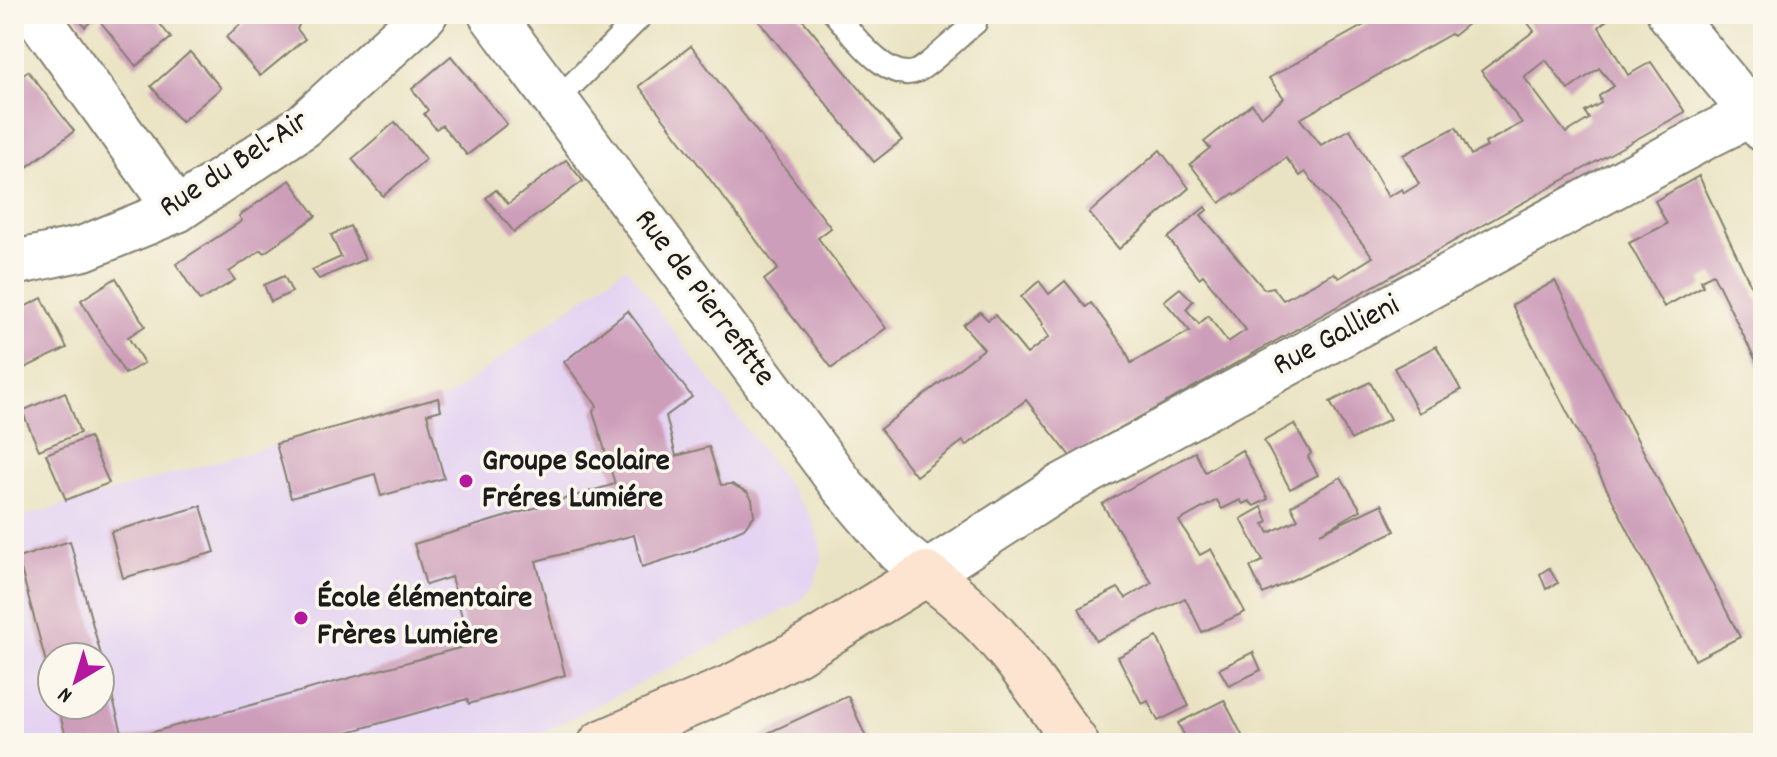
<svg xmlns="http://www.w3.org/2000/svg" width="1777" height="757" viewBox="0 0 1777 757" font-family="Dekko,sans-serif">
<rect width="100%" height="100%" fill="#fbf7ec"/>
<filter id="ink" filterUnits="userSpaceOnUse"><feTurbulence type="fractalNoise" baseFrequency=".0125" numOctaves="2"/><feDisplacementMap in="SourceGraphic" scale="16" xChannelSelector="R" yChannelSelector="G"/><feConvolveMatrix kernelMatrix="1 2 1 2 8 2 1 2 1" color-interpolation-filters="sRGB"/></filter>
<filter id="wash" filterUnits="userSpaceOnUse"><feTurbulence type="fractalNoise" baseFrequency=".006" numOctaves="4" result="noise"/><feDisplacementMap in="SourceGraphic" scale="32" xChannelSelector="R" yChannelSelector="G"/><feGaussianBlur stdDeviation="1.8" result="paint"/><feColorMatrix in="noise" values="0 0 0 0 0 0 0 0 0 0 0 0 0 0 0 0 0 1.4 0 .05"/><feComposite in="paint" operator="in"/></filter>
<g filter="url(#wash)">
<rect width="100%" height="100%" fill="#eae3c3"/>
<path fill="#e4d3f2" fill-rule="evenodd" d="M626 267 813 519 823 557 814 584 800 602 538 735 509 743H22L14 729V519L449 396ZM52 657H100V705H52Z"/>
<g id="blocks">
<g fill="#cd9eb9" fill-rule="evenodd">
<path d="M75 14H98L85 27Z"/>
<path d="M109 14H152L171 38 136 66 100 21Z"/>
<path d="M252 14H282L289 21 292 17 299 25 297 29 305 39 260 76 226 37Z"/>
<path d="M753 14H798L902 140 874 162Z"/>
<path d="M1384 14H1480L1453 36 1451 34 1300 119 1321 145 1350 129 1388 197 1402 189 1404 193 1419 184 1403 155 1456 127 1471 155 1487 147 1485 143 1522 123 1481 71 1534 31 1521 14H1602L1607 20 1599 27 1628 75 1651 62 1685 112 1070 456 1026 400 966 446 963 441 916 476 880 429 984 349 963 325 980 312 988 320 995 315 1027 354 1049 337 1041 325 1043 324 1021 297 1039 281 1049 294 1065 281 1086 307 1091 303 1124 347 1131 363 1190 331 1164 301 1180 288 1193 301 1186 309 1199 324 1208 316 1228 342 1246 330 1203 275 1199 278 1168 238 1205 207 1207 210 1201 215 1264 289 1273 287 1283 300 1334 273 1339 278 1373 257 1305 172 1300 176 1286 158 1236 195 1234 193 1220 203 1190 164 1210 148 1204 142 1252 104 1261 117 1284 98 1269 78ZM1546 60 1568 90 1599 68 1614 86 1599 96 1601 103 1585 112 1589 119 1566 133 1524 77Z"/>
<path d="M691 46 831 228 818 238 886 328 832 368 764 280 778 269 639 86Z"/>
<path d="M190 52 221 88 181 122 151 86Z"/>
<path d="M451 56 507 124 467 155 442 125 436 129 424 114 428 110 412 89Z"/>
<path d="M28 71 74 131 18 174 14 169V82Z"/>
<path d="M395 122 426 159 383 196 352 159Z"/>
<path d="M1160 150 1189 188 1119 249 1089 213Z"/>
<path d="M566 160 583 181 514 232 486 198 496 190 508 204Z"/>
<path d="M1699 176 1763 311V375L1713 274 1701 280 1703 286 1664 307 1629 243 1667 224 1655 201Z"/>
<path d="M290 180 316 216 264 253 261 250 229 272 235 280 200 301 176 264 242 221 239 216Z"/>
<path d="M350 226 365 259 319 279 312 270 341 257 331 235Z"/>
<path d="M284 276 292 292 271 302 264 285Z"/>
<path d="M116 278 145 326 128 337 144 363 125 374 81 300Z"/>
<path d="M1555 281 1740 637 1695 660 1512 305Z"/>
<path d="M42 298 67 348 14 373V312Z"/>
<path d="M628 311 692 397 666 416 676 456 709 447 721 485 732 484 747 492 752 499 754 516 744 528 693 551 642 567 634 535 536 561 565 675 469 704 467 699 309 743H68L57 705H100V657H52L51 681 18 558 70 541 124 740 470 645 451 577 426 585 414 544 615 484 593 411 597 406 564 362Z"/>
<path d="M1436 346 1461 390 1419 413 1394 368Z"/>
<path d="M1370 382 1390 419 1351 440 1330 402Z"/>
<path d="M65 392 80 433 39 450 22 411Z"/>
<path d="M438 398 441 410 427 414 444 478 381 496 375 474 291 498 276 444Z"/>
<path d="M1294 424 1311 453 1308 457 1318 475 1290 489 1264 441Z"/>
<path d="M89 437 109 483 66 500 46 454Z"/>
<path d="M1242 450 1268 499 1254 506 1249 501 1243 504 1240 500 1222 509 1217 500 1179 521 1200 555 1211 549 1245 612 1202 632 1185 598 1096 641 1079 608 1118 588 1126 598 1152 583 1102 504 1195 452 1205 472Z"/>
<path d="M1341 477 1361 510 1320 533 1382 504 1395 531 1263 594 1250 567 1263 561 1241 519 1262 507 1268 522 1264 524 1269 533 1298 519 1291 506Z"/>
<path d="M201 506 215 552 123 578 111 532Z"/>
<path d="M1549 568 1558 583 1546 589 1540 574Z"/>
<path d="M1157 637 1189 706 1158 721 1148 701 1142 704 1118 657Z"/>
<path d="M1253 652 1261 670 1229 686 1219 669Z"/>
<path d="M848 696 868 742 866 743H746Z"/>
<path d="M1224 700 1246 743H1188L1178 723Z"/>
<path d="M1591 732 1597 743H1568Z"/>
</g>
</g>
</g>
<g filter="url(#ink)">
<use href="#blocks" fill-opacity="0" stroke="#838070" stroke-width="2"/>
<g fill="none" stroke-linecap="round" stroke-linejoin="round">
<defs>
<g id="service">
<path d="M835 14C852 33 888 84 917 71 930 65 962 33 975 23"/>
<path d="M556 101 643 14"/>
</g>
<g id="minor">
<path d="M36 14 177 210"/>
<path d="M1670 14 1733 90 1754 112 1763 129"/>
<path d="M14 263 84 248 177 210 303 126 425 14"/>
</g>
<path id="tertiary" d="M491 14 842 485 898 551 926 574 1060 487 1707 136 1763 108"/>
<path id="secondary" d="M601 743 733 686 795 654 926 574C992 619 1031 679 1076 743"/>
</defs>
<use href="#service" stroke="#838070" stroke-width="26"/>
<use href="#minor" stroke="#838070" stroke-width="48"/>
<use href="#tertiary" stroke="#838070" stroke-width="48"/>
<use href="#secondary" stroke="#838070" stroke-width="48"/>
<use href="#service" stroke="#fff" stroke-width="22"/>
<use href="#minor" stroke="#fff" stroke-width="44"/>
<use href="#tertiary" stroke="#fff" stroke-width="44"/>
<use href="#secondary" stroke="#fde4d0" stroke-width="44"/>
</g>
</g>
<g fill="#b5179e" stroke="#fbf7ec" stroke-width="3">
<circle cx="466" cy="481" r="8"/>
<circle cx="301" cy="618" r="8"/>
</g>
<g text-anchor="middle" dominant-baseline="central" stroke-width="7" stroke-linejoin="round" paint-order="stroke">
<g font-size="32" fill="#1c1c1c" stroke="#fbf7ec">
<text transform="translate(235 166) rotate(-33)">Rue du Bel-Air</text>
<text transform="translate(703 299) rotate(53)">Rue de Pierrefitte</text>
<text transform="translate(1337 337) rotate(-28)">Rue Gallieni</text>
</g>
<g font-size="32" font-weight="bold" fill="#1c1c1c" stroke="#fbf7ec" text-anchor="start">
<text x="482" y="463">Groupe Scolaire<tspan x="482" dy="37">Fréres Lumiére</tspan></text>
<text x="317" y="600">École élémentaire<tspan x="317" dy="37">Frères Lumière</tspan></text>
</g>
</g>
<rect width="1777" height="757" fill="none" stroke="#fbf7ec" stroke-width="48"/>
<g transform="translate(76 681) rotate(218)"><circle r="38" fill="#fbf7ec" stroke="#a29f99" stroke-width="2"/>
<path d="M0-6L14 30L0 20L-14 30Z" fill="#b5179e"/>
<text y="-12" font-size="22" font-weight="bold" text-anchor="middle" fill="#1c1c1c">N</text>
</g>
</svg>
